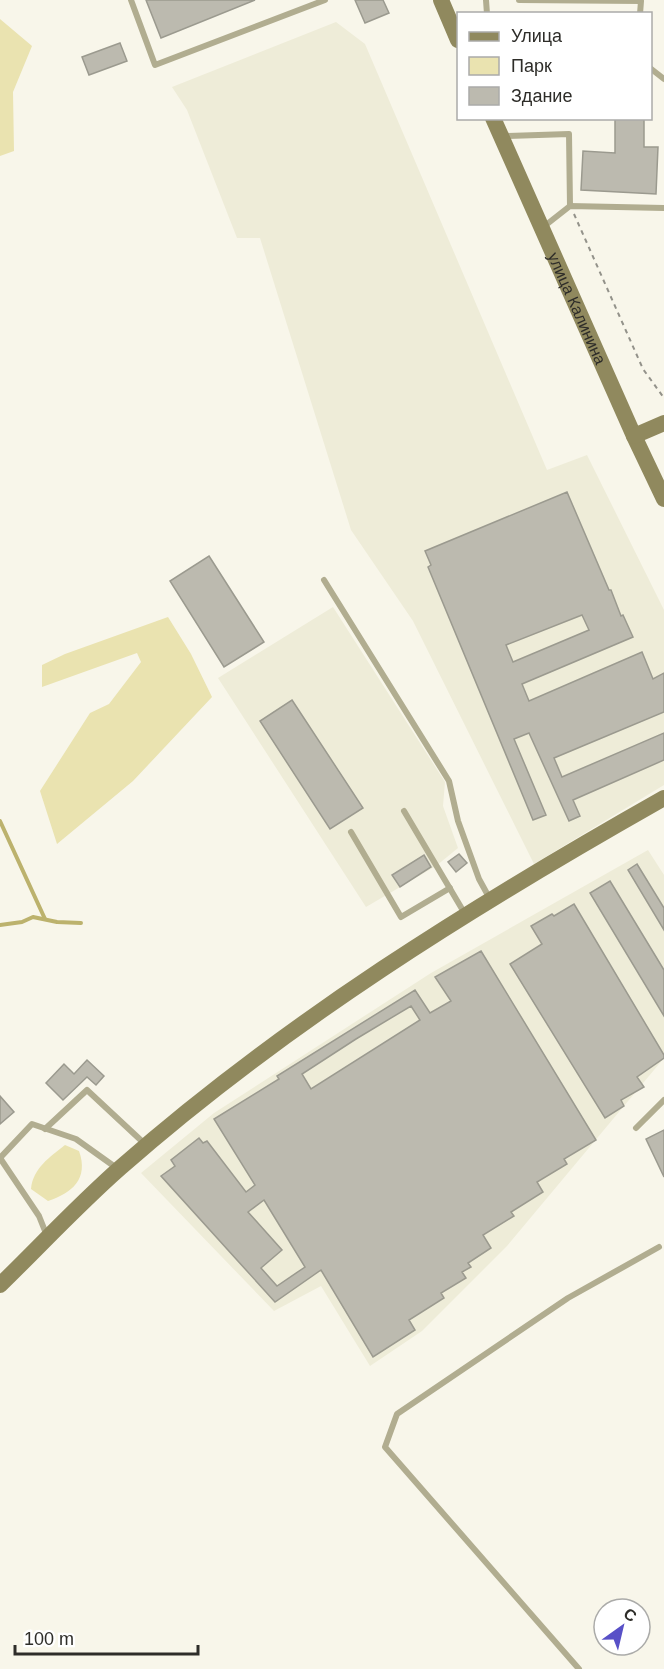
<svg xmlns="http://www.w3.org/2000/svg" width="664" height="1669" viewBox="0 0 664 1669" font-family="Helvetica,sans-serif">
<rect width="100%" height="100%" fill="#f8f6ea"/>
<g fill="#eeecd8">
<path d="M336 22 365 44 547 470 587 455 664 610V785L534 864 413 621 351 530 260 238H237L187 110 172 87Z"/>
<path d="M333 607 445 782 443 806 458 848 436 866 366 907 218 678Z"/>
<path d="M648 850 664 875V1058L507 1246 422 1331 370 1366 321 1286 274 1311 141 1173 214 1113 431 973Z"/>
</g>
<g fill="#eae3b0">
<path d="M0 19 32 46 13 92 14 151 0 156Z"/>
<path d="M168 617 191 654 212 697 133 781 57 844 40 791 90 713 109 704 141 662 137 653 42 687V665L65 654Z"/>
<path d="M65 1145 79 1151C89 1179 72 1193 48 1201L31 1189C33 1168 50 1157 65 1145Z"/>
</g>
<g fill="none" stroke-linecap="round" stroke-linejoin="round">
<g stroke="#bcb26d" stroke-width="4">
<path d="M0 821 45 919"/>
<path d="M0 925 22 922 33 917 57 922 81 923"/>
</g>
</g>
<g fill="#bcbaaf" stroke="#9b9a8f" stroke-width="1.5" fill-rule="evenodd">
<path d="M146 0H255L161 38Z"/>
<path d="M355 0H383L389 13 365 23Z"/>
<path d="M120 43 127 61 89 75 82 57Z"/>
<path d="M615 118H644V147H658L656 194 581 190 583 151 615 153Z"/>
<path d="M567 492 609 590H611L621 616 623 615 633 637 522 684 529 701 642 652 653 679 664 673V712L554 758 562 777 664 733V760L573 800 580 816 569 821 529 733 514 739 546 815 533 820 428 567 431 565 425 551ZM582 615 589 630 513 662 506 645Z"/>
<path d="M209 556 264 642 224 667 170 581Z"/>
<path d="M292 700 363 808 330 829 260 721Z"/>
<path d="M459 854 467 863 456 872 448 862Z"/>
<path d="M424 855 431 867 400 887 392 875Z"/>
<path d="M637 864 664 908V930L628 870Z"/>
<path d="M610 881 664 970V1016L590 893Z"/>
<path d="M574 904 664 1055V1058L637 1077 644 1087 621 1100 624 1106 605 1118 510 964 542 944 531 926 552 914 554 916Z"/>
<path d="M481 951 596 1140 564 1159 567 1164 537 1182 543 1192 511 1212 514 1216 483 1235 491 1248 468 1263 471 1267 462 1272 466 1278 441 1293 444 1298 409 1320 415 1330 373 1357 321 1270 275 1302 161 1176 175 1166 171 1160 199 1138 203 1143 207 1141 246 1192 255 1185 214 1119 279 1079 277 1076 415 990 430 1013 451 1001 435 977ZM411 1006 420 1020 311 1089 302 1074 356 1039ZM264 1200 305 1267 277 1286 261 1268 282 1250 248 1212Z"/>
<path d="M87 1060 104 1076 96 1085 87 1077 63 1100 46 1083 64 1064 74 1074Z"/>
<path d="M0 1096 14 1112 0 1124Z"/>
<path d="M664 1130V1177L646 1139Z"/>
</g>
<g fill="none" stroke-linecap="round" stroke-linejoin="round">
<path stroke="#93928a" stroke-width="2" stroke-dasharray="4.5 4.5" stroke-linecap="butt" d="M574 214 643 369 664 398"/>
<g stroke="#b1ad90" stroke-width="6">
<path d="M131 0 155 65 325 0"/>
<path d="M486 0 487 14"/>
<path d="M519 0 641 1 640 14"/>
<path d="M650 68 664 79"/>
<path d="M504 136 569 134 570 206"/>
<path d="M542 228 570 206 664 208"/>
<path d="M324 580 449 781 458 821 479 879 490 899"/>
<path d="M404 811 465 914"/>
<path d="M351 832 401 917 450 888"/>
<path d="M636 1128 664 1100"/>
<path d="M45 1129 87 1090 146 1145"/>
<path d="M47 1236 39 1216 0 1158 32 1124 76 1139 118 1169"/>
<path d="M579 1669 385 1447 397 1414 568 1298 659 1247"/>
</g>
<g stroke="#90895e" stroke-width="16">
<path d="M441 0 458 40"/>
<path id="s1" d="M493 118 634 436 664 499"/>
<path d="M634 436 664 423"/>
<path d="M0 1285C40 1246 78 1205 120 1168 286 1022 473 906 664 798"/>
</g>
</g>
<g text-anchor="middle" dominant-baseline="central" stroke-width="4.5" stroke-linejoin="round" paint-order="stroke">
<g font-size="16" fill="#2e2d29" stroke="#fff">
<text stroke="none"><textPath href="#s1" startOffset="208">улица Калинина</textPath></text>
</g>
</g>
<rect x="457" y="12" width="195" height="108" fill="#ffffff" stroke="#ababa9" stroke-width="1.5"/>
<rect x="469" y="32" width="30" height="9" fill="#90895e" stroke="#ababa9" stroke-width="1.5"/>
<text x="511" y="42" font-size="18" fill="#2e2d29">Улица</text>
<rect x="469" y="57" width="30" height="18" fill="#eae3b0" stroke="#ababa9" stroke-width="1.5"/>
<text x="511" y="72" font-size="18" fill="#2e2d29">Парк</text>
<rect x="469" y="87" width="30" height="18" fill="#bcbaaf" stroke="#ababa9" stroke-width="1.5"/>
<text x="511" y="102" font-size="18" fill="#2e2d29">Здание</text>
<g transform="translate(622 1627) rotate(34)"><circle r="28" fill="#ffffff" stroke="#ababa9" stroke-width="1.5"/>
<path d="M0-4.5L10 22L0 15L-10 22Z" fill="#5850c7"/>
<text y="-9" font-size="16" font-weight="bold" text-anchor="middle" fill="#2e2d29">С</text>
</g>
<path d="M15 1645v9h183v-9" fill="none" stroke="#2e2d29" stroke-width="3"/>
<text x="24" y="1645" font-size="18" fill="#2e2d29" stroke="#ffffff" stroke-width="4.5" paint-order="stroke">100 m</text>
</svg>
